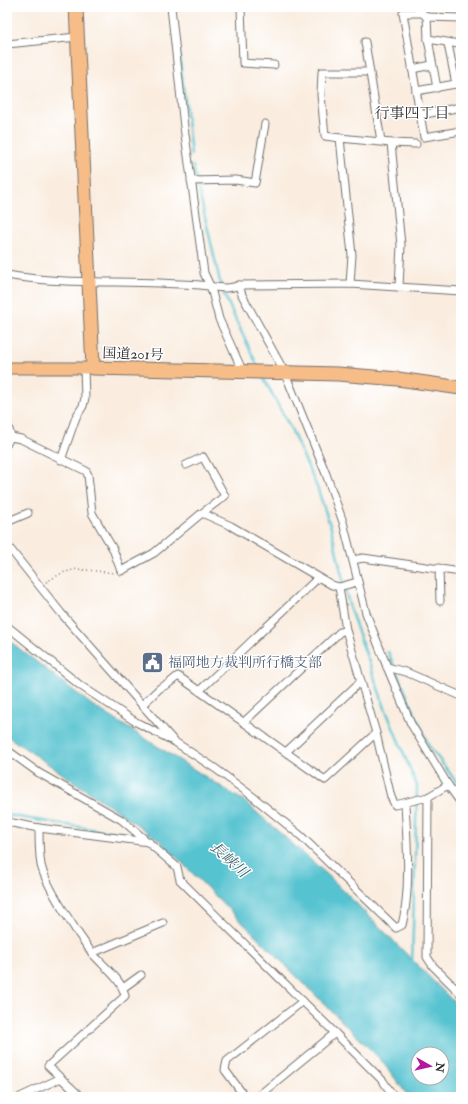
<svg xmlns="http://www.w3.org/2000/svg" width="468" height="1104" viewBox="0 0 468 1104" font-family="'IM FELL Double Pica','Noto Serif JP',serif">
<rect width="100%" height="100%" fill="#fff"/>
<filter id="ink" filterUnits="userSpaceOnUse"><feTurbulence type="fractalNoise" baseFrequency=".025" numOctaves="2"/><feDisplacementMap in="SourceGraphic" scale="8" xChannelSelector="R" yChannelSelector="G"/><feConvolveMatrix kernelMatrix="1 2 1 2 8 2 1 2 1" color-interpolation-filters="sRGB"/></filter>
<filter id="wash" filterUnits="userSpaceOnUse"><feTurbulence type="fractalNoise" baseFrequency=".012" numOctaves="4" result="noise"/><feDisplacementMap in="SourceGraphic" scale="16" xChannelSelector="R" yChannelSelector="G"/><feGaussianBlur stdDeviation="0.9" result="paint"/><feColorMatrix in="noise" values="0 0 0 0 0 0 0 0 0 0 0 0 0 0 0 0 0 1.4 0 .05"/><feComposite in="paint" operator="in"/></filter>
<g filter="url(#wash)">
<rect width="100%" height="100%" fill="#faede0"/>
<path fill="#57c3d0" stroke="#41777e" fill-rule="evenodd" d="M7 639 92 705 244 801 330 877 461 1009V1097H409L381 1060 158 839 7 736ZM418 1054H442V1078H418Z"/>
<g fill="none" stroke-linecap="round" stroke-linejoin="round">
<g stroke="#57c3d0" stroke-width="2.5">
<path d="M178 40 191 155"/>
<path d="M193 166 222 290 258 367"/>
<path d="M263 377 291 429 317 487 331 528 350 609 385 708 417 786 412 964"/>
<path d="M388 652 429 746 461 788"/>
<path d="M7 815 103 831 135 834"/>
<path d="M142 834H153"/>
</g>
</g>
</g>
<g filter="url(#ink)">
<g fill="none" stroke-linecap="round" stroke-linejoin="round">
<defs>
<g id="street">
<path d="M171 7 184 127 204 273 211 288 219 319 243 372"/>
<path d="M241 7 243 63 274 65"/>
<path d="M427 17 461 18"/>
<path d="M428 39 437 88"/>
<path d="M365 42 381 141"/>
<path d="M7 44 77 37"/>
<path d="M448 44 456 84"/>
<path d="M461 46 459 44 428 39 427 17 422 13H403L424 137 461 131"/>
<path d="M412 69 432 65"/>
<path d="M416 91 461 83"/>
<path d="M420 115 461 107"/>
<path d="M340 138 325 136 321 95 322 72H369"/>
<path d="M191 181 236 180 255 183 265 124"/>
<path d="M7 275C58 284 109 281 160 283 173 284 187 284 200 285 212 286 228 291 239 285L350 284 461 291"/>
<path d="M350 284 352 255 340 138 391 143"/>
<path d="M239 285 242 295 285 373 326 474 343 522 366 613 387 667 411 724 448 785 461 803"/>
<path d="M399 287 401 245 391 143 416 144"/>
<path d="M7 423 11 436 7 443"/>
<path d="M11 437 21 439 86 471 88 475 92 513 113 549 121 571 154 553 202 513 231 526 332 585 339 587 357 582"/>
<path d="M61 460 76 417 83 406 85 398 84 368"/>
<path d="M186 465 203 457 225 496 202 513"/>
<path d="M7 522 28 513"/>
<path d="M7 545 61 613 173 740"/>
<path d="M353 560 363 558 461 572"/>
<path d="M439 568 440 601"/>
<path d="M339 587 346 630 376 733 391 797 395 805 428 797 448 785"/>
<path d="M7 626 81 686 136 722 175 742 216 769 252 796 301 836 396 928 402 925C411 891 407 840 405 804"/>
<path d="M387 667 406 672 461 696"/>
<path d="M199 691 318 578"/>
<path d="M142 705 160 688 168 684 178 676 325 780 376 733"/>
<path d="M244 722 340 632 346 630"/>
<path d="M7 750 39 773 122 820 177 867 180 880 335 1033 383 1081 394 1097"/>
<path d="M286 752 361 681"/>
<path d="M428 797 427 957 433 966 461 994"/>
<path d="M7 822 39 828 149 842"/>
<path d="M39 828C39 840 39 853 41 865 46 887 78 934 92 953 103 966 122 979 125 996L48 1066 81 1097"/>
<path d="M92 953 163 923"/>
<path d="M123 988 141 975"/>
<path d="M20 1097 61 1078"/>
<path d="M245 1097 225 1070 227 1061 303 1001"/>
<path d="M257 1097 335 1033"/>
</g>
<path id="primary" d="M7 368H93"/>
<path id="highway" d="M76 7 93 368 338 374 398 379 461 388"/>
</defs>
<use href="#street" stroke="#736f6a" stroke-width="9"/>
<use href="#primary" stroke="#736f6a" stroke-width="13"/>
<use href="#highway" stroke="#736f6a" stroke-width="15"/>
<path stroke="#736f6a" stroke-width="1.5" stroke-dasharray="1 3" stroke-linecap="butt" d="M46 582 62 573 77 569 115 573"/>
<use href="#street" stroke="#fff" stroke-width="7"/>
<use href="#primary" stroke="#f7bd88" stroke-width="11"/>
<use href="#highway" stroke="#f7bd88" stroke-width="13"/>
</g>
</g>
<defs>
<symbol id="civic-square" viewBox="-11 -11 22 22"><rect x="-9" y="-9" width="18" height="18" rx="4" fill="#5c6f8a" stroke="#fff"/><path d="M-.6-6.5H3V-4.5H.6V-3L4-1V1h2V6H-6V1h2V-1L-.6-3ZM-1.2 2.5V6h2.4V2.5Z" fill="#fff"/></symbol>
</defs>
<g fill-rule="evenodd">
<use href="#civic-square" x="140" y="650" width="25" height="25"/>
</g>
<g text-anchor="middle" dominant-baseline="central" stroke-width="3" stroke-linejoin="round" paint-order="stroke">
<g font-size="14" fill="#2b2b2b" stroke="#fff">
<text transform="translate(133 354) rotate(2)">国道201号</text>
</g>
<g font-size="14" fill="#4e5e75" stroke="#fff" text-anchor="start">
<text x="168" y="662">福岡地方裁判所行橋支部</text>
</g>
<g font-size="15" fill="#2b2b2b" stroke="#fff">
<text x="412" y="113">行事四丁目</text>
</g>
<g font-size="15" font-style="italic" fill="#3a6065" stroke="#fff">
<text transform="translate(229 860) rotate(42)">長峡川</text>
</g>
</g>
<rect width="468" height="1104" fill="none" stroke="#fff" stroke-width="24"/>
<g transform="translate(430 1066) rotate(98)"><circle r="19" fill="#ffffff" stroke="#aaaaaa"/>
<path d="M0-3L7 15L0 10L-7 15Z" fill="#b5179e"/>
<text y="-6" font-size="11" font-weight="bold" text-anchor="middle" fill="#2b2b2b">N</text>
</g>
</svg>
